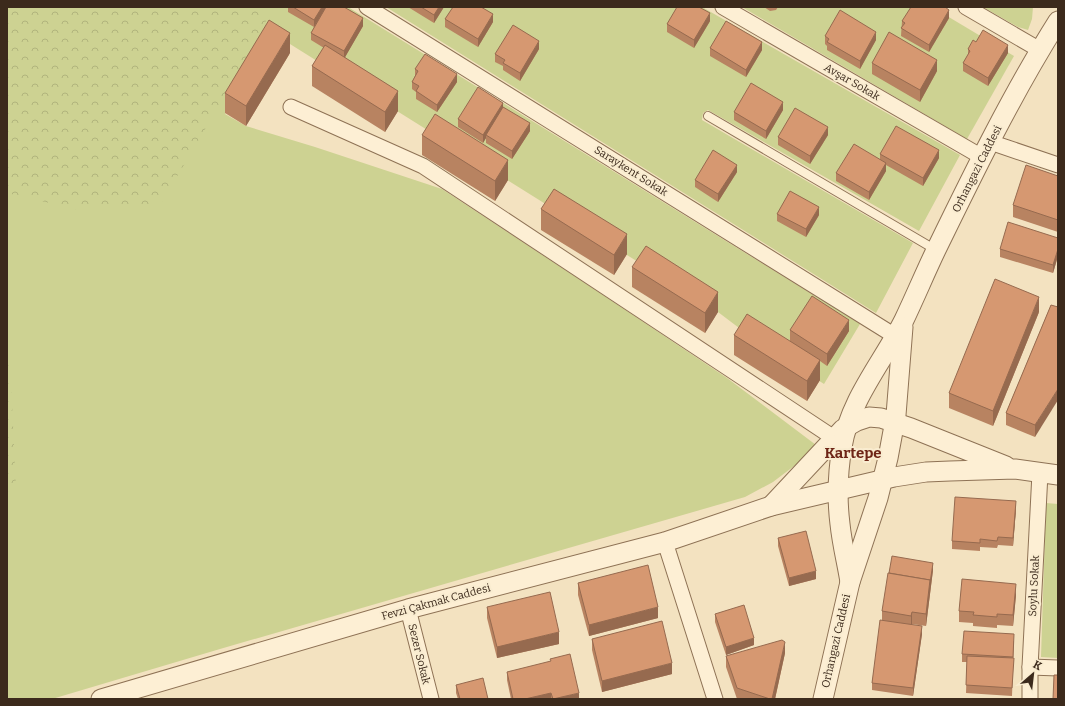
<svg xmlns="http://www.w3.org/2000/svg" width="1065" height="706" viewBox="0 0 1065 706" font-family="Bitter,serif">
<defs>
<pattern id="forest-crowns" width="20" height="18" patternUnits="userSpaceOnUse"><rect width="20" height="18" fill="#cdd292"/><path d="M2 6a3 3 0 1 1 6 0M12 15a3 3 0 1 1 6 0" fill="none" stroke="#b1b47d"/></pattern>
</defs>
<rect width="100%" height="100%" fill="#f3e2c0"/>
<g fill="#cdd292">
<path d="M7 7H348L860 324 824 384 747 334 718 312 274 34 225 114 246 126 315 147 442 189 609 299 727 378 816 445 798 463 773 482 745 497 220 649 52 699H7Z"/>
<path d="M386 7H702L960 155 919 231 708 110 703 113 702 120 913 243 876 313Z"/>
<path d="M742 7H932L1014 56 967 139Z"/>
<path d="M983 7H1033L1032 19 1028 30 1018 27Z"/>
<path d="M1046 503 1058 504V658L1041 657Z"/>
</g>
<g fill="url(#forest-crowns)">
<path d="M7 7H272L257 42 160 205 79 210 7 193Z"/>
<path d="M7 354 10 362 16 487 7 492Z"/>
</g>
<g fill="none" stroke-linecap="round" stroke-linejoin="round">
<defs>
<path id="service" d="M708 116 936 250"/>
<g id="minor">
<path d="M367 7 895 336"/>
<path d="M723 7 982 157"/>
<path d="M966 7 1040 50"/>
<path d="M291 107 423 166 834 438"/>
<path d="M990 142 1058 165"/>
<path d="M665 542 715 699"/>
<path d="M408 609 431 699"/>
<path d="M1030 667 1058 668"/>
<path d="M1030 699V667L1040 473"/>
</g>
<g id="tertiary">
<path d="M771 506 843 429 857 421 869 417 881 418 911 428 1006 466"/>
<path d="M850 582C847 563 842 544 840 524 837 500 838 471 842 447 850 399 883 362 904 320 915 297 925 273 936 250 974 172 1012 94 1058 21"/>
<path d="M101 699 408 609 665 542 771 506 894 477 926 472 950 471 1015 469 1058 475"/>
<path d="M823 699 850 582 878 498 888 458 896 415 903 327"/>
</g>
</defs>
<use href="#service" stroke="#8e7255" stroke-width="10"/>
<use href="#minor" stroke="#8e7255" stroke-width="17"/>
<use href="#tertiary" stroke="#8e7255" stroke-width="21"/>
<use href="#service" stroke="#fdefd4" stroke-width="8"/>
<use href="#minor" stroke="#fdefd4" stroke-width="15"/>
<use href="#tertiary" stroke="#fdefd4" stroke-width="19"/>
</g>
<g fill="#b88361">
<path d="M288 7H344L363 26 345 57 398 111 385 132 312 86V66L324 48 311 40V33L314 27 288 12Z"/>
<path d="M408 7H444L434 23Z"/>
<path d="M764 7H778L776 10 770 11Z"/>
<path d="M949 18 929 52 901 36 902 21Z"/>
<path d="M445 19 493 22 478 47 445 27Z"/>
<path d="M710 21 694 48 667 32V24Z"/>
<path d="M825 36 876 40 860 69 827 50V46L825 44Z"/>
<path d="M976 42 1008 53 988 86 963 71V63L968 55V49Z"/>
<path d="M710 48 762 50 746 77 710 56Z"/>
<path d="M539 49 520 81 503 70V66L495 62V54Z"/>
<path d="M290 53 246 126 225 113V93Z"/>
<path d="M872 63 937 71 920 102 872 74Z"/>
<path d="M415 69 457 82 437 112 416 99V92L412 89V82L415 76Z"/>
<path d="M503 107 530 131 512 159 486 143V138L483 143 458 127V119Z"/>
<path d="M783 110 766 139 734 120V112Z"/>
<path d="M422 135 508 180 495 201 422 155Z"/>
<path d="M828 135 810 164 778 145V137Z"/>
<path d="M880 154 939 158 923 186 886 165V171L869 200 836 181V173L880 159Z"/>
<path d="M737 172 718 202 695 187V180Z"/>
<path d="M1058 176V232L1013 217V205Z"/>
<path d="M541 209 627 254 614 275 541 230Z"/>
<path d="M777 214 819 215 806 237 777 221Z"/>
<path d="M1058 238V256L1053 273 1000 257V249Z"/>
<path d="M632 267 718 312 705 333 632 287Z"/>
<path d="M1051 305 1035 437 1006 425V413Z"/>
<path d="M1039 312 993 426 949 408V393Z"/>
<path d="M790 330 849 331 827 366 820 361V380L807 401 734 355V335L790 341Z"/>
<path d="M1016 509 1013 546 998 545 997 548 980 547V551L952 549V541Z"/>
<path d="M778 538 816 579 789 586 778 546Z"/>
<path d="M933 570 926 626 912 624V625L922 634 913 696 872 690V683L882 621V611Z"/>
<path d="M578 583 658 618 589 636 578 595Z"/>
<path d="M1016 595 1013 626 997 625V628L973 626V623L959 622V611Z"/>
<path d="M487 607 559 644 497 658 487 618Z"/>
<path d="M715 614 754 645 726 655 715 622Z"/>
<path d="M592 639 672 674 602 692 592 650Z"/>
<path d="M1014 641 1012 696 966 693 967 662H962V654Z"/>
<path d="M785 653 775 699H737L726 667V656Z"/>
<path d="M507 672 579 699H511L507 680Z"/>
<path d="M456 685 488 699H458L456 693Z"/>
</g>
<g fill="#966a4f">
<path d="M322 7H326L314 27V20Z"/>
<path d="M439 7H444L434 23V15Z"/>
<path d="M949 10V18L929 52V45Z"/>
<path d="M710 13V21L694 48V40Z"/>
<path d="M493 14V22L478 47V39Z"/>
<path d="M363 18V26L344 59V51Z"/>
<path d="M876 32V40L860 69V61Z"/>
<path d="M290 33V53L246 126V106Z"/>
<path d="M539 41V49L520 81V73Z"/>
<path d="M762 42V50L746 77V70Z"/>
<path d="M1008 45V53L988 86V78Z"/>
<path d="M937 60V71L920 102V90Z"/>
<path d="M457 74V82L437 112V105Z"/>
<path d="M398 91V111L385 132V112Z"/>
<path d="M783 102V110L766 139V131Z"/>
<path d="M503 103V111L486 135V138L483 143V135Z"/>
<path d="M530 123V131L512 159V151Z"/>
<path d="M828 127V135L810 164V156Z"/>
<path d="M939 150V158L923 186V178Z"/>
<path d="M508 160V180L495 201V181Z"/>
<path d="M886 163V171L869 200V192Z"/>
<path d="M737 165V172L718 202V194Z"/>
<path d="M819 207V215L806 237V229Z"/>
<path d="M627 234V254L614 275V255Z"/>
<path d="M1058 249V256L1053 273V265Z"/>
<path d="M718 292V312L705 333V313Z"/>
<path d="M1039 297V312L993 426V411Z"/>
<path d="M849 320V331L827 366V354Z"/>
<path d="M820 360V380L807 401V381Z"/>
<path d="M1058 389V400L1035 437V425Z"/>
<path d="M1016 501V509L1013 546V538Z"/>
<path d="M933 563V570L926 626V614L930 580Z"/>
<path d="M816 571V579L789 586V578Z"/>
<path d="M1016 584V595L1013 626V615Z"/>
<path d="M658 607V618L589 636V625Z"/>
<path d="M912 612V624L911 628V616Z"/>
<path d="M922 626V634L913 696V688Z"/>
<path d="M559 632V644L497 658V647Z"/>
<path d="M754 638V645L726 655V647Z"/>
<path d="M785 642V653L775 699H772Z"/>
<path d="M672 663V674L602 692V681Z"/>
<path d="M551 693V699H525Z"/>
<path d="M579 693V699H553Z"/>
</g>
<g fill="#d69871" stroke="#966a4f">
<path d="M293 7H322L314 20Z"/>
<path d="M326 7H344L363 18 344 51 311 33Z"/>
<path d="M421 7H439L434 15Z"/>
<path d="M453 7H481L493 14 478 39 445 19Z"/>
<path d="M677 7H699L710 13 694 40 667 24Z"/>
<path d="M911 7H945L949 10 929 45 901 28 905 23 902 21Z"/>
<path d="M840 10 876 32 860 61 827 42 829 39 825 36Z"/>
<path d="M269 20 290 33 246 106 225 93Z"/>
<path d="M726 21 762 42 746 70 710 48Z"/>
<path d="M513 25 539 41 520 73 503 63 505 60 495 54Z"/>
<path d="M983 30 1008 45 988 78 963 63 970 51 968 49 973 40 976 42Z"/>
<path d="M889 32 937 60 920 90 872 63Z"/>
<path d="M325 45 398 91 385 112 312 66Z"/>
<path d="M425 54 457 74 437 105 416 91 419 86 412 82 418 71 415 69Z"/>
<path d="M751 83 783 102 766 131 734 112Z"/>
<path d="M478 87 503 103 483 135 458 119Z"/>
<path d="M503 107 530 123 512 151 486 135Z"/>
<path d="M795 108 828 127 810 156 778 137Z"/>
<path d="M435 114 508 160 495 181 422 135Z"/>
<path d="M896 126 939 150 923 178 880 154Z"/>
<path d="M854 144 886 163 869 192 836 173Z"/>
<path d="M713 150 737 165 718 194 695 180Z"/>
<path d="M1026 165 1058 176V220L1013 205Z"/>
<path d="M554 189 627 234 614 255 541 209Z"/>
<path d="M790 191 819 207 806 229 777 214Z"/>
<path d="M1008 222 1058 238V249L1053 265 1000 249Z"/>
<path d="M646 246 718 292 705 313 632 267Z"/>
<path d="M995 279 1039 297 993 411 949 393Z"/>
<path d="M812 296 849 320 827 354 790 330Z"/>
<path d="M1051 305 1058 307V389L1035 425 1006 413Z"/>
<path d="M747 314 820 360 807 381 734 335Z"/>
<path d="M955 497 1016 501 1013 538 998 537 997 541 980 539V543L952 541Z"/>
<path d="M806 531 816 571 789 578 778 538Z"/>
<path d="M892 556 933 563 930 583V580L889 573Z"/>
<path d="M648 565 658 607 589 625 578 583Z"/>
<path d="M888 573 930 580 926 614 912 612 911 616 882 611Z"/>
<path d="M962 579 1016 584 1013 615 997 614V617L973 615 974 612 959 611Z"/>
<path d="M550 592 559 632 497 647 487 607Z"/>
<path d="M744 605 754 638 726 647 715 614Z"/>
<path d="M880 620 922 626 913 688 872 683Z"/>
<path d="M662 621 672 663 602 681 592 639Z"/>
<path d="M964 631 1014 634 1013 657 962 654Z"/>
<path d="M782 640 785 642 772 699H770L737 688 726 656Z"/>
<path d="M570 654 579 693 553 699 551 693 525 699H513L507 672 551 661 550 659Z"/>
<path d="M967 656 1014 658 1012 688 966 685Z"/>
<path d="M1054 675H1058V699H1053Z"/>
<path d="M483 678 488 699H460L456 685Z"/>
</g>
<g text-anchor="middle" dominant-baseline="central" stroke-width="4" stroke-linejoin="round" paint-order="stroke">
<g font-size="11" fill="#3c2a1c" stroke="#f9ecd0">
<text transform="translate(852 82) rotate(30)">Avşar Sokak</text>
<text transform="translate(977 169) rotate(-63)">Orhangazi Caddesi</text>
<text transform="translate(631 171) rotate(32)">Saraykent Sokak</text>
<text transform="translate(1034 586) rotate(-87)">Soylu Sokak</text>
<text transform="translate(436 602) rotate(-15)">Fevzi Çakmak Caddesi</text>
<text transform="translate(836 641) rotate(-77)">Orhangazi Caddesi</text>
<text transform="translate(419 654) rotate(76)">Sezer Sokak</text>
</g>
<g font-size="15" font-weight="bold" fill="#6e2516" stroke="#f9ecd0">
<text x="853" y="453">Kartepe</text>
</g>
</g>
<rect width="1065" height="706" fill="none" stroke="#3c2a1c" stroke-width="16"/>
<g transform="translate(1033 674) rotate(28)" stroke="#f9ecd0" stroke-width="3" paint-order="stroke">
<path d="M0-3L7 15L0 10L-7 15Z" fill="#3c2a1c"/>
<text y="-6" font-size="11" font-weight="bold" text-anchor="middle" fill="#3c2a1c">K</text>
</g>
</svg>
